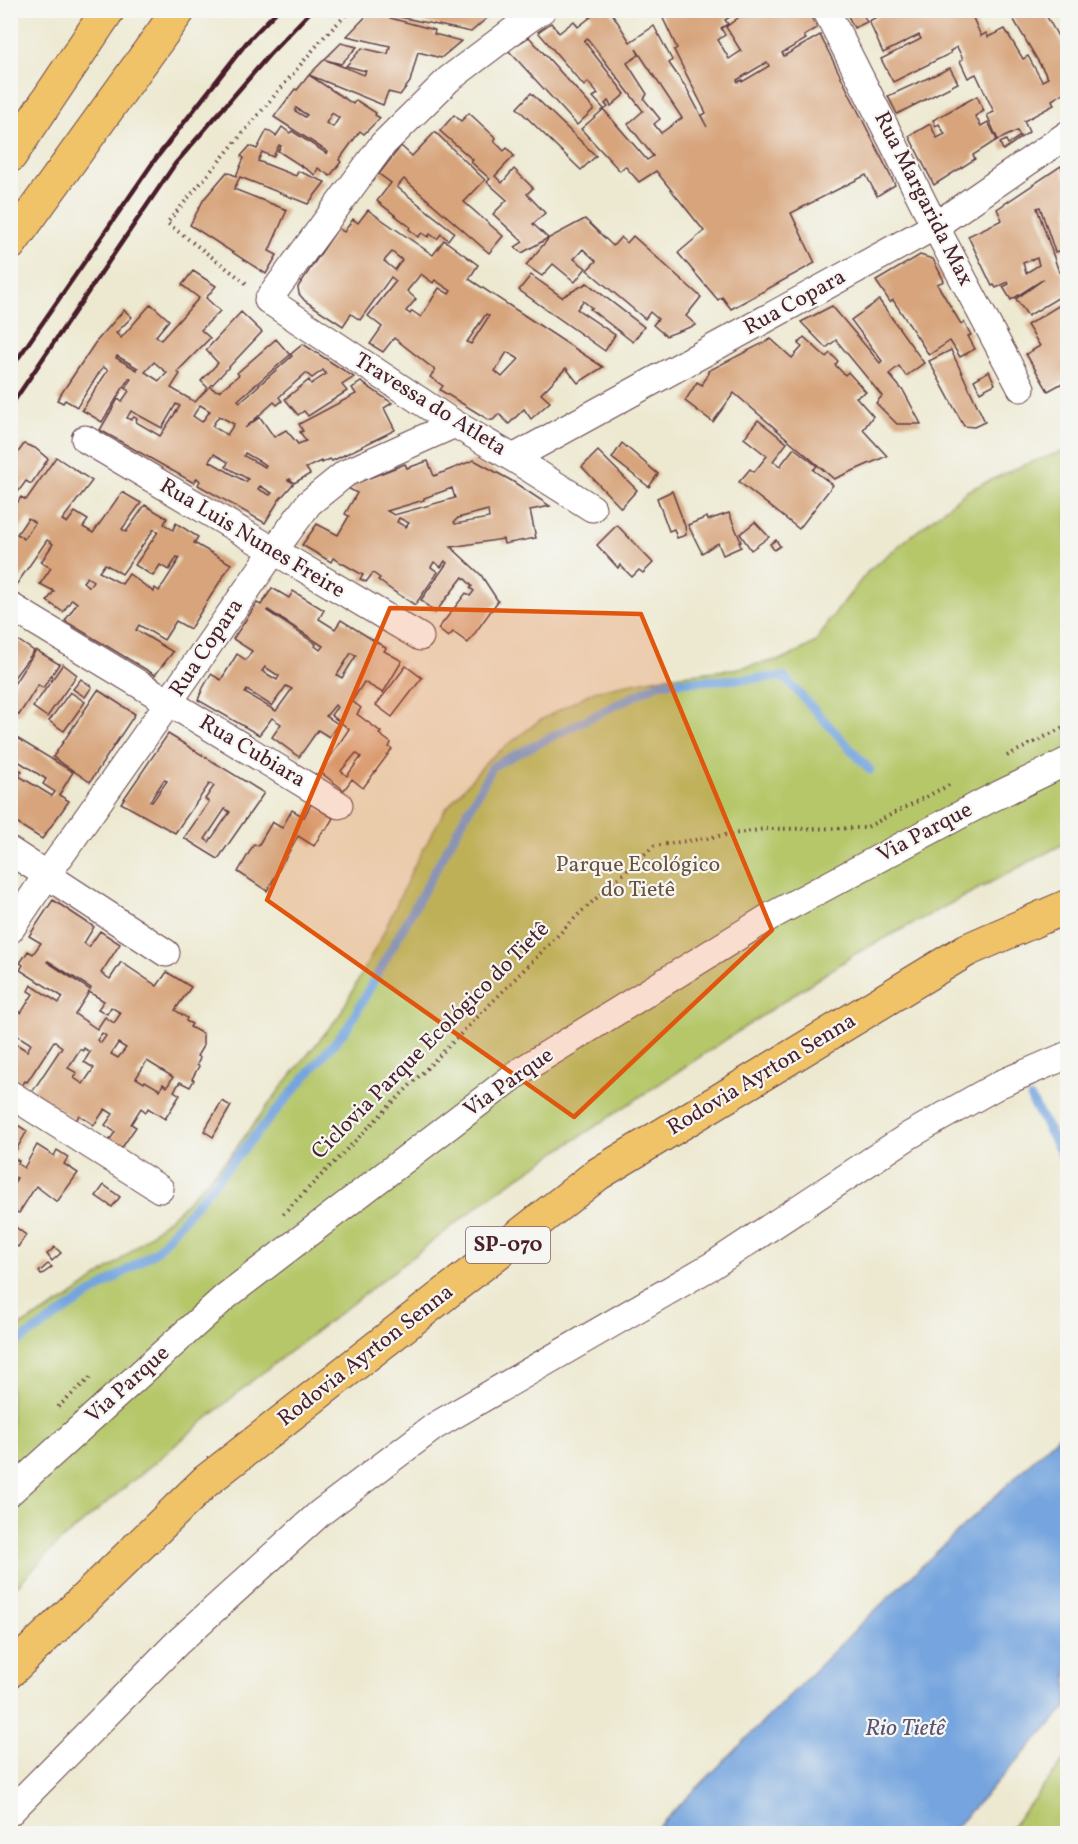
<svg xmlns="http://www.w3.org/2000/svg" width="1078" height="1844" viewBox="0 0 1078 1844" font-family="Vollkorn,serif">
<rect width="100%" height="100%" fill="#f6f6f2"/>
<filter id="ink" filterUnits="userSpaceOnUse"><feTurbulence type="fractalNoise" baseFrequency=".0167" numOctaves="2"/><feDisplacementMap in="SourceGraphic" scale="12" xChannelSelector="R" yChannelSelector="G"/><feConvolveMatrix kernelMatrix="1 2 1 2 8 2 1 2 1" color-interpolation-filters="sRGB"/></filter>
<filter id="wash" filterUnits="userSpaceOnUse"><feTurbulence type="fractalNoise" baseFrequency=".008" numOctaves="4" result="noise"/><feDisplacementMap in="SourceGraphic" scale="24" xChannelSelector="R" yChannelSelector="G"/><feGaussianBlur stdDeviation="1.35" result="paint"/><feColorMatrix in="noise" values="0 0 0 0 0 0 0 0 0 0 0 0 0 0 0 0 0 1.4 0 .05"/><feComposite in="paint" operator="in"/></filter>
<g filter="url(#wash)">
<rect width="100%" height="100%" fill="#ede9d1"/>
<g fill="#b6c76b" stroke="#80734b" stroke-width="1.5">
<path d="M1067 450V842L855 954 499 1190 253 1380 56 1545 11 1592V1331L66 1300 118 1262 179 1210 230 1156 284 1084 339 1016 382 936 414 866 445 810 488 760 539 721 594 691 657 678 734 669 787 658 816 642 829 621 869 570 967 491 1026 464Z"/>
<path d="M1067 1757V1833H1004L1013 1825Z"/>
</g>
<path fill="#75a4de" stroke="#606284" stroke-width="1.5" d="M1067 1428V1707L950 1833H653L654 1831 865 1620Z"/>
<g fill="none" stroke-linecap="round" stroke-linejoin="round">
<g stroke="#75a4de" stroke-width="9">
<path d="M1031 1099 1068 1165"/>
<path d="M10 1347 156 1251 348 1027 493 766 660 683 784 677 870 770"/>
</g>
</g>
<g id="blocks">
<g fill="#d7a47b" fill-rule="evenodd">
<path d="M372 10 388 14V10H496L471 32 390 15V18L435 30 434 34 461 41 441 58 418 52 410 82 400 95 388 92 383 105 309 75 353 104 356 100 376 113 375 115 380 118 364 134 360 131 339 160 341 162 330 176 318 168 315 175 278 151 281 146 279 145 273 157 262 152 258 161 296 176 298 171 325 182 308 204 240 177 234 189 287 210 269 251 277 255 266 274 190 225 204 199 227 172 236 176 244 158 241 156 250 146 257 149 267 130 276 136 282 127 290 133 292 131 327 154 328 152 274 117 295 89 297 90 309 75 341 43 357 47 341 64 326 60 364 75 366 71 346 66 362 48 388 54 390 46 347 36ZM296 108 307 115 305 117 295 111ZM332 113 339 118 333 127 326 123Z"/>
<path d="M588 10H610L630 42 654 26 672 60 669 63 687 89 707 127 701 116 706 113 674 50 677 48 659 10H719L721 13 723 10H741L725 20 728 24 721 28 725 35 718 40 729 59 741 51 726 27 746 12 807 10 817 28 804 36 806 39 782 53 784 56 820 35 895 185 877 196 866 175 791 213 815 263 731 309 722 297 718 300 678 253 704 231 656 171 639 182 625 166 620 171 581 129 604 109 593 97 598 94 588 82 584 86 538 32 551 23 559 33 574 21 578 27 592 16ZM587 38 643 111 628 124 653 156 647 160 604 110 608 107 605 104 608 101 611 106 625 94 584 41ZM636 49 682 118 661 133 654 124 660 119 644 99 647 94 627 63 639 55ZM767 62 769 66 742 82V80L738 82 737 80Z"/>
<path d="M845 10H861L867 22 854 28Z"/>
<path d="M889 10H985L973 18 981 36 986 33 988 37 1005 29 1023 59 1028 56 1042 81 1048 78 1008 10H1043L1068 54V90L1052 100 1054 105 1024 121 1029 132 1003 150 1000 143 1006 140 1008 144 1020 136 1017 131 998 140 987 115 994 112 976 74 968 78 960 61 963 59 957 47 950 51 951 53 893 82 881 59 921 39 919 35 883 53 869 21Z"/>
<path d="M529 37 594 109 577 125 508 50Z"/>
<path d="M950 68 958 83 897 114 888 96Z"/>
<path d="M531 93 596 156 581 170 517 108Z"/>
<path d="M977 96 984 111 975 116 981 126 988 122 997 140 973 155 975 159 934 185 909 136 930 124 937 138 945 134 939 124 936 126 933 120Z"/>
<path d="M469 113 496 138 494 141 504 151 507 148 514 156 495 176 502 183 514 169 533 188 527 194 545 213 533 224 548 238 522 253 515 247 523 242 493 214 507 200 487 182 490 179 471 162 473 160 440 131 454 115 461 121Z"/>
<path d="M435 132 485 180 464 202 503 236 489 253 404 179 397 187 454 232 448 240 441 234 437 239 430 234 428 237 422 233 418 237 409 229 410 227 377 201 391 183 379 174 401 146 412 156Z"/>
<path d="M1061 166 1068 186V248L1055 252 1040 207 1037 208 1059 272 1061 270 1068 292 1028 316 1016 299 1044 279 1011 300 1003 287 1009 284 1008 282 996 288 994 285 992 286 968 236 1002 220 997 209ZM1037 258 1039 265 1026 273 1023 263Z"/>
<path d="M368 210 433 255 444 240 478 265 469 279 603 367 578 383 566 368 541 394 550 402 531 419 524 409 509 424 499 414 493 420H489L440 390 443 386 430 377 435 370 394 338 383 352 370 344 382 327 368 316 396 281 391 277 360 320 351 314 343 326 305 301 299 294 298 287 329 241 338 228 344 232 353 219 358 223ZM392 252 402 260 395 270 384 261ZM421 274 433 283 435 280 451 291 449 294 439 288 421 317 412 311 410 314 406 311 416 299 407 291ZM486 314 489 316 471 344 467 342ZM507 352 519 359 502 377 495 371Z"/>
<path d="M585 219 613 246 621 237 627 243 633 236 701 297 686 316 696 325 666 336 653 325 658 319 650 312 645 319 587 270 596 261 583 249 574 259 586 268 575 282 553 264 542 276 526 265 549 238Z"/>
<path d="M920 255 933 259 944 281 937 284 961 324 964 322 971 335 968 336 975 349 960 357 950 341 929 355 893 300 890 302 876 281Z"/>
<path d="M193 271 216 286 206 298 220 311 201 330 210 338 177 372 180 374 171 388 195 402 208 388 201 381 218 363 206 350 241 312 262 332 210 387 215 390 219 391 239 375 237 373 276 339 290 355 238 400 240 402 292 356 291 354 303 344 354 377 342 385 347 391 308 416 304 411 298 415 285 399 309 380 311 384 326 374 323 370 312 378 306 373 279 397 282 401 277 405 274 402 245 428 260 417 274 437 286 430 298 444 306 441 300 432 303 431 299 424 356 394 352 388 361 382 392 403 384 408 395 430 332 461 330 459 322 463 321 461 306 468 310 474 294 483 290 479 288 480 294 483 279 500 265 523 198 485 200 481 197 478 194 483 100 430 118 399 122 401 129 391 125 388 131 379 129 378 102 422 82 410 108 370 103 367 77 407 65 400 63 403 57 400 95 343 124 310 132 317 116 333 121 338 151 304 169 320 156 336 161 340 199 298 182 285ZM117 356 138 368 137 370 116 358ZM154 362 167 373 159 381 145 372ZM176 404 180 406 160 436 136 422 137 419 134 417 131 420 127 418 131 411 162 428ZM200 405 210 411 202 422 193 416ZM219 416 234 424 227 435 212 426ZM245 453 266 465 265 467 244 456ZM214 454 228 462 226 467 248 479 246 482 209 461ZM260 486 272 493 270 495 258 489Z"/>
<path d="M531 275 562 297 587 283 644 327 633 342 590 309 592 308 583 301 577 309 615 335 605 351 519 290Z"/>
<path d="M879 300 924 363 906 376 899 366 889 374 904 392 921 424H897L876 403 882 396 836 340 826 348 801 322 832 306 880 363 882 361 851 320Z"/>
<path d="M1068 300V380L1048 391 1026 354 1040 346 1027 325Z"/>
<path d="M804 337 826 357 830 353 838 361 835 365 845 375 848 372 866 392 856 397 873 416 863 430 887 456 834 479 734 393 713 422 685 401 697 382 702 385 709 373 708 371 771 339 792 358 802 347 798 344Z"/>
<path d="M951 350 985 422 974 427 964 426 929 361Z"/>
<path d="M989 371 995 384 980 392 974 380Z"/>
<path d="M758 420 787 443 773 461 780 466 794 448 817 466 813 470 833 485 799 529 739 482 750 469 754 472 767 456 744 438Z"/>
<path d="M622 443 658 474 649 487 612 458Z"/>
<path d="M24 444 35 448 48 459 31 484 26 481 10 503V464Z"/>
<path d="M598 451 637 490 621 508 582 467Z"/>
<path d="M56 457 92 481 62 520 67 523 75 512 88 520 83 527 93 533 122 492 141 503 122 529 126 532 145 505 167 518 164 524 173 530 176 523 198 537 194 543 231 564 190 629 176 621 164 640 139 625 136 630 173 652 155 675 65 621 77 603 72 599 63 612 47 601 54 591 40 584 51 568 41 562 53 544 47 540 12 591 10 590V508L13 509 21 497 26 500ZM28 518 35 523 24 539 17 534ZM154 529 158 532 135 565 153 576 160 565 169 570 177 557 180 558 159 591 155 588 154 592 129 574 122 584 99 572 105 564 122 574ZM87 577 93 581 89 587 83 582Z"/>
<path d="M474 460 512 481 550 506 530 510 536 538 504 544 503 539 451 547 481 575 498 601 468 643 453 632 448 637 438 629 466 593 470 596 474 591 470 588 472 586 463 577 435 613 421 600 447 563 445 561 441 567 434 562 431 567 438 572 415 605 393 591 378 580 380 578 373 573 366 582 360 579 363 575 333 558 331 562 302 545 317 524 338 535 349 516 345 514 357 493 346 487 405 464 407 468 428 461 434 476ZM452 488 455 498 394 515 387 511 424 500V498ZM488 510 489 518 455 524 454 522 458 518ZM399 518 409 523 406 527 397 522Z"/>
<path d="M672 491 685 526 686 535 677 538 674 529 669 531 657 498Z"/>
<path d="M729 513 741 542H739L741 547 723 555 718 543 702 553 688 525 707 517 708 520Z"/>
<path d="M755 522 769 537 751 550 740 534Z"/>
<path d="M617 525 653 563 643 573 639 570 632 577 620 565 618 568 597 545Z"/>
<path d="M776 540 780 546 774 550 770 544Z"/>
<path d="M272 588 289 598 293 591 324 610 319 619 335 629 341 620 386 648 384 651 402 661 383 693 364 682 352 701 361 708 357 714 381 732 379 734 391 743 389 747 392 749 363 788 352 779 344 790 320 772 349 729 331 715 337 707 335 705 326 716 338 724 329 737 318 730 299 757 272 737 281 724 272 718 259 735 198 700 203 688 211 674 221 680 237 654 246 660 252 651 233 639 257 603 261 605ZM268 610 323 646 320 650 315 646 316 644 267 611ZM351 653 356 656 342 678 337 675ZM265 667 279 676 277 680 262 671ZM286 686 292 689 276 711 245 693 247 690 272 706ZM356 753 361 757 347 776 341 771Z"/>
<path d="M10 635 34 651 10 683Z"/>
<path d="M36 650 59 664 43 688 38 685 19 715 10 710V690Z"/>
<path d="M63 664 77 675 47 717 33 707Z"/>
<path d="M406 666 422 678 392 717 376 705Z"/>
<path d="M81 679 92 687 85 697 73 689Z"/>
<path d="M98 690 135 714 90 782 53 757Z"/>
<path d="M70 692 85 702 64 731 49 721Z"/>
<path d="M10 734 73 772 59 795 69 801 42 839 10 819ZM18 761 46 779 43 784 55 792 52 796 19 776 22 771 15 767Z"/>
<path d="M168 734 264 793 218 859 184 838 209 802 205 799 214 786 210 783 175 833 121 803ZM164 780 167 781 152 802 150 801ZM225 809 230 812 209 842 205 839Z"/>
<path d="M311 804 333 818 326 830 324 829 314 846 298 836 267 891 238 872 254 844 258 846 272 822 282 828 292 810 304 817Z"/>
<path d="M53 900 94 927 84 943 89 947 100 931 120 944 101 973 110 979 121 962 157 986 167 972 191 987 175 1010 187 1018 186 1021 192 1024 190 1027 203 1034V1046L197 1056 200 1058 197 1065 199 1066 192 1079 194 1080 190 1087 180 1082 174 1091 180 1095 165 1119 148 1108 146 1112 141 1108 131 1124 136 1127 121 1149 109 1141 115 1132 105 1125 113 1114 105 1109 94 1125 79 1115 76 1121 32 1092 62 1047 54 1041 27 1082 25 1081 22 1086 10 1078V1040L27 1051 31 1044 10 1031V1006L21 1013 33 994 28 991 31 985 59 1003 63 997 20 970 23 965 20 963 28 951 33 954 41 943 29 936ZM48 961 91 988 90 990 47 962ZM89 992 104 1001 98 1009 107 1014 111 1007 121 1013 114 1023 105 1017 97 1029 75 1014ZM102 1033 106 1036 101 1043 97 1040ZM118 1043 126 1048 118 1058 111 1054ZM84 1048 90 1052 84 1062 94 1068 83 1084 74 1078 77 1073 68 1068 80 1049 83 1051ZM147 1061 173 1077 167 1087 163 1084 160 1090 145 1081 144 1083 136 1078Z"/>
<path d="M222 1101 231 1106 213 1137 204 1131Z"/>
<path d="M13 1122 27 1131 12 1157 19 1161 18 1164 24 1168 37 1145 54 1156 57 1150 68 1157 64 1164 78 1173 57 1202 36 1186 19 1213 11 1211 10 1189 17 1178 10 1175V1126Z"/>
<path d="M104 1185 120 1197 112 1207 96 1196Z"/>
<path d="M10 1223 26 1235 18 1247 10 1241Z"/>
<path d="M55 1247 61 1253 52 1261 47 1254Z"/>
<path d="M48 1264 52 1267 41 1275 39 1272Z"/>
</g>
</g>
</g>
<g filter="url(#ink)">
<use href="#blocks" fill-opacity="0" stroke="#623d44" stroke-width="1.5"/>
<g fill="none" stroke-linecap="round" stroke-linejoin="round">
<defs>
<g id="street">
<path d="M542 10 527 20 449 79 383 144 268 300 455 424 513 458 592 508"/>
<path d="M826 10 935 226 1021 388"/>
<path d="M85 439 420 637"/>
<path d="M513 458 935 226 1068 134"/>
<path d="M10 606 339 805"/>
<path d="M10 851 166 953"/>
<path d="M10 930 47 875 169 702 273 552 309 503 346 473 455 424"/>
<path d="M10 1094 160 1189"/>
<path d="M10 1492 225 1297 522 1070 771 916 986 801 1068 761"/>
<path d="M10 1812 177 1643 320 1513 435 1426 713 1265 910 1135 1000 1084 1068 1055"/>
</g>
<g id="primary">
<path d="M10 156 108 10"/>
<path d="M10 244 179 10"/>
</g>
<path id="highway" d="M10 1671 206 1481 598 1174 967 950 1068 906"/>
</defs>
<use href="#street" stroke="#623d44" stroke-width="29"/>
<use href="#primary" stroke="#623d44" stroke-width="35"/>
<use href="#highway" stroke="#623d44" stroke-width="35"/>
<g stroke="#623d44" stroke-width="4" stroke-dasharray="1.5 4.5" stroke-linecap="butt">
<path d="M246 283 167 223 324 37 351 10"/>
<path d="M1007 756 1068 725"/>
<path d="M283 1214 579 914 654 846 765 829 865 828 949 785"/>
<path d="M58 1407 92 1376"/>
</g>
<use href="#street" stroke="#fff" stroke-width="27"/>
<use href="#primary" stroke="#f0c369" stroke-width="33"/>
<use href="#highway" stroke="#f0c369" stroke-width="33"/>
<g stroke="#4a1f2b" stroke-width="4.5">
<path d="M10 370 154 161 247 42 278 10"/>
<path d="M10 407 175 164 269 55 312 10"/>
</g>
</g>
</g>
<path fill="#e0560e" fill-opacity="0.2" stroke="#e0560e" stroke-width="4.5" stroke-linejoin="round" d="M390 608 641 614 772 930 574 1117 267 900Z"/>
<g text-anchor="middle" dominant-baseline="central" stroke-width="4.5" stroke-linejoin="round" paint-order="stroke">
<rect fill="#f6f6f2" stroke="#7e6067" stroke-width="1.5" x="466" y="1227" width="84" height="36" rx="4.5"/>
<g font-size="21" font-weight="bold" fill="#4a1f2b">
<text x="508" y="1245">SP-070</text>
</g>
<g font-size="22" fill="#4a1f2b" stroke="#f6f6f2">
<text transform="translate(923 199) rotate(63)">Rua Margarida Max</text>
<text transform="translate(795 303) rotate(-29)">Rua Copara</text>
<text transform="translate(430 405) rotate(32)">Travessa do Atleta</text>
<text transform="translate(252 539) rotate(31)">Rua Luis Nunes Freire</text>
<text transform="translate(207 648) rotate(-56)">Rua Copara</text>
<text transform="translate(252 752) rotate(31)">Rua Cubiara</text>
<text transform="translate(925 833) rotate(-28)">Via Parque</text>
<text transform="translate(431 1041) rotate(-45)">Ciclovia Parque Ecológico do Tietê</text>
<text transform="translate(762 1075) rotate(-31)">Rodovia Ayrton Senna</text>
<text transform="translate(509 1083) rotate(-35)">Via Parque</text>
<text transform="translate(366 1356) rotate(-38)">Rodovia Ayrton Senna</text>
<text transform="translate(128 1385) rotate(-42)">Via Parque</text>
</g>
<g font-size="22" fill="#6a513e" stroke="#f6f6f2">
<text x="638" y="865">Parque Ecológico<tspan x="638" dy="25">do Tietê</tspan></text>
</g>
<g font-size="24" font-style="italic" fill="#5b5473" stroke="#f6f6f2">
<text x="905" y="1729">Rio Tietê</text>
</g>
</g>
<rect width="1078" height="1844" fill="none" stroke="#f6f6f2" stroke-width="36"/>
</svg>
